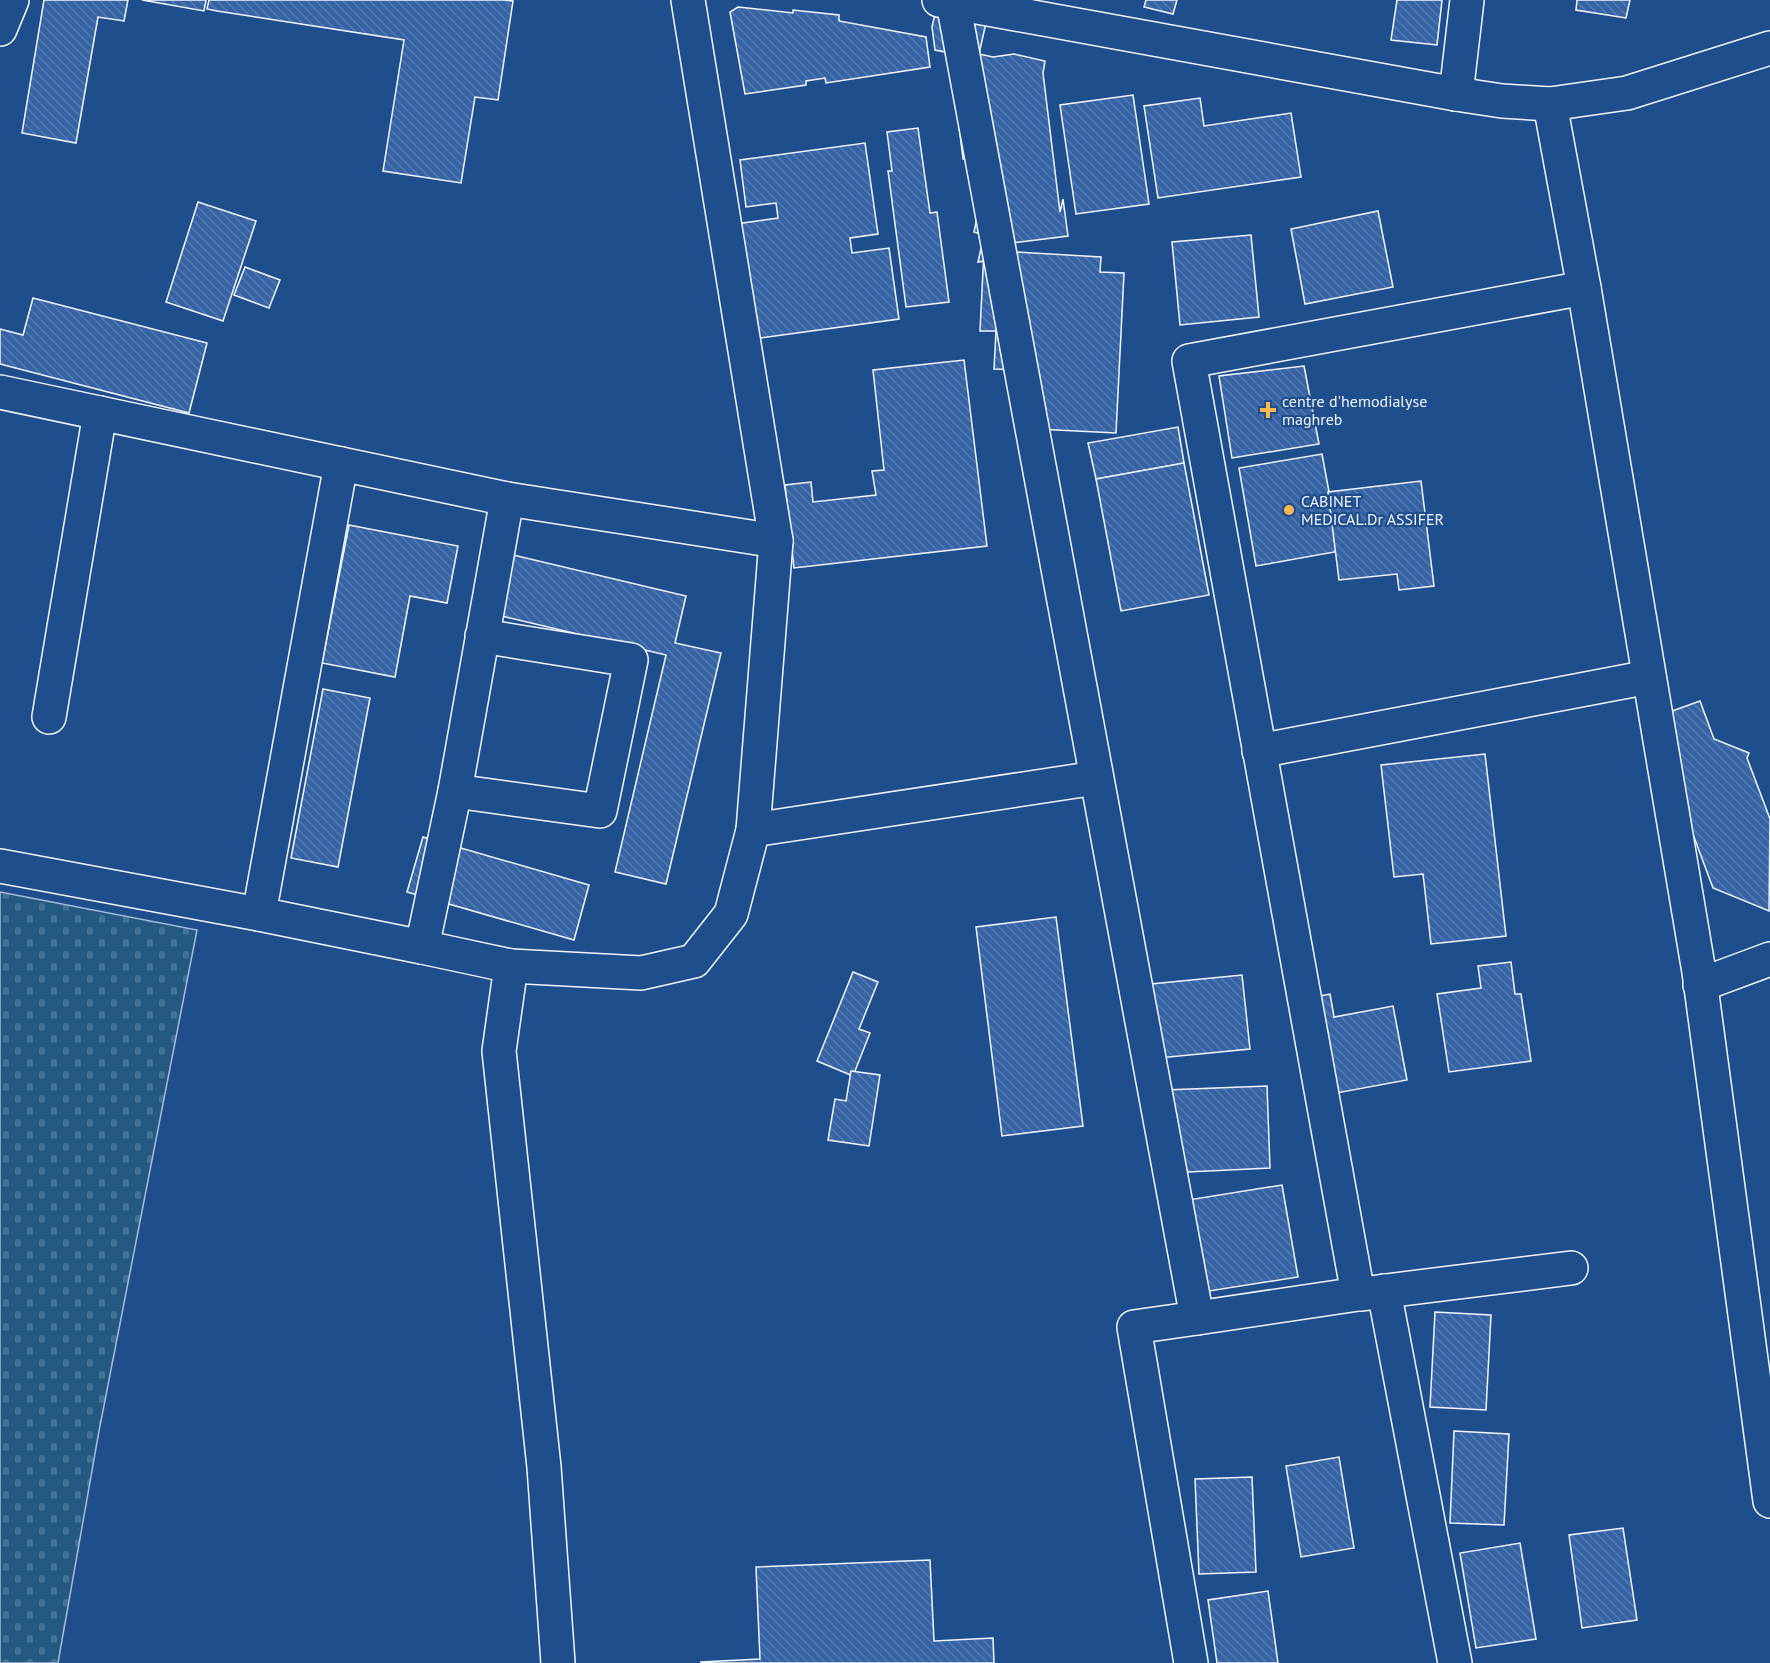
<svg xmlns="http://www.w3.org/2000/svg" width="1770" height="1663" viewBox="0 0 1770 1663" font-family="'PT Sans',sans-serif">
<defs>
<pattern id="cemetery-stones" width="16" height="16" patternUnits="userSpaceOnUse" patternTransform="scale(1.5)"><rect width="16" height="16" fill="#245a82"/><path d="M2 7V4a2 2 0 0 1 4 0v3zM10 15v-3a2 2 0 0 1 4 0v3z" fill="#447295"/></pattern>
<pattern id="building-back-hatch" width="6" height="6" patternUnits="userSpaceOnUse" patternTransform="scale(1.5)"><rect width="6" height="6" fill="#3563a3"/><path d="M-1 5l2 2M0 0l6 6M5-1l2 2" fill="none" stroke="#537ab1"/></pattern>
</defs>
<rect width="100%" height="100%" fill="#1f4e8c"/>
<path fill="url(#cemetery-stones)" stroke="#a8bbd7" stroke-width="1.5" d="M0 892 197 930 99 1431 58 1663H0Z"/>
<g fill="url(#building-back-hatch)" stroke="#f2f6ff" stroke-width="1.5">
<path d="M44 0H128L124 21 98 17 76 143 22 133Z"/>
<path d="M142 0H206L204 11Z"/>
<path d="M209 0H505L513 1 498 100 475 97 461 183 383 171 404 40 217 11 207 9Z"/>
<path d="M938 0 988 14 979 54 993 57 1014 54 1045 61 1043 73 1060 212 1063 199 1068 236 1003 244 1000 259 978 262 984 235 974 232 982 194 992 166 963 159 950 53 935 50 932 27Z"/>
<path d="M1146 0H1177L1173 14 1144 7Z"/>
<path d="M1397 0H1442L1437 45 1391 40Z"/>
<path d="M1577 0H1630L1626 18 1576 10Z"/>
<path d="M738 7 793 13V10L839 15V21L926 37 930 67 826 83 825 78 806 81V85L745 94 730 12Z"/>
<path d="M1133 95 1149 204 1076 214 1060 105Z"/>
<path d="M1200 98 1204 126 1291 113 1301 177 1158 198 1144 106Z"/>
<path d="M918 128 930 213 937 212 949 302 906 307 888 171H892L887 132Z"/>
<path d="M865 143 878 234 850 238 852 253 889 248 899 319 746 340 736 224 778 218 776 203 746 207 740 160Z"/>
<path d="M198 202 256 221 223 321 166 302Z"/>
<path d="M1378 211 1393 287 1305 304 1291 229Z"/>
<path d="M1251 235 1259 317 1180 325 1172 242Z"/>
<path d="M984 250 1101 257 1100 272 1124 273 1116 433 1017 428 1020 370 994 369 996 331H980Z"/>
<path d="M245 267 280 280 269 308 234 295Z"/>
<path d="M33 298 207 343 189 413 0 364V329L23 335Z"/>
<path d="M964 360 987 546 794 568 785 485 811 482 813 502 876 495 872 471 884 470 873 370Z"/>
<path d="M1304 366 1319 444 1232 458 1219 376Z"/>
<path d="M1178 427 1184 463 1096 479 1088 443Z"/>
<path d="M1322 454 1340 551 1256 566 1239 468Z"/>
<path d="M1184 463 1209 595 1121 611 1096 479Z"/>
<path d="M1421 481 1434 586 1399 590 1397 574 1339 580 1328 492Z"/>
<path d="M349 525 458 546 447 603 410 596 395 677 322 663Z"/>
<path d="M496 551 686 596 675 643 721 653 666 884 615 872 666 655 481 611Z"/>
<path d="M323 689 370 698 338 867 291 858Z"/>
<path d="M1700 701 1714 739 1749 753 1747 758 1770 819 1769 911 1713 888 1650 719Z"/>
<path d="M1485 754 1506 936 1431 944 1423 874 1394 877 1381 765Z"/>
<path d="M423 837 589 885 574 940 407 892Z"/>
<path d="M1056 917 1083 1126 1002 1136 976 927Z"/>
<path d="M1511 962 1515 994H1521L1531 1061 1449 1072 1437 994 1481 988 1478 966Z"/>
<path d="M853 972 878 982 859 1029 870 1033 853 1076 817 1061Z"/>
<path d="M1242 975 1250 1049 1159 1058 1151 984Z"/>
<path d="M1330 994 1334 1017 1393 1006 1407 1080 1315 1097 1297 1000Z"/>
<path d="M851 1071 880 1075 869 1146 828 1140 835 1099 846 1101Z"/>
<path d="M1267 1086 1270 1168 1168 1173 1165 1090Z"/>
<path d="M1282 1185 1298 1277 1203 1292 1188 1200Z"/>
<path d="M1435 1312 1491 1315 1486 1410 1430 1407Z"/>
<path d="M1454 1431 1509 1434 1504 1525 1450 1523Z"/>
<path d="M1339 1457 1354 1548 1301 1557 1286 1466Z"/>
<path d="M1252 1477 1256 1572 1199 1574 1195 1479Z"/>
<path d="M1623 1528 1637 1620 1582 1628 1569 1535Z"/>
<path d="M1520 1543 1536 1639 1476 1648 1460 1553Z"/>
<path d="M930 1560 934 1641 993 1638 994 1663H701V1662L760 1659 756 1567Z"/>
<path d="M1268 1591 1278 1663H1217L1208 1600Z"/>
</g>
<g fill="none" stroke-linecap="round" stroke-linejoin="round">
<defs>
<g id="minor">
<path d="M939 0 1456 94 1502 101 1550 104 1627 93 1770 48"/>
<path d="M953 2 1197 1318 1134 1327 1191 1663"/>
<path d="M0 29 12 0"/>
<path d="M1456 94 1467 0"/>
<path d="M1550 104 1584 288 1699 972 1770 1501"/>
<path d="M0 392 507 499 776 541"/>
<path d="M341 464 259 914 422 947 455 791"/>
<path d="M482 636 631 660 600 811 455 791 507 499"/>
<path d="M49 717 100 413"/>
<path d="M1259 751 1649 677"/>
<path d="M753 830 1096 778"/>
<path d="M0 866 259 914"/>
<path d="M422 947 511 966 641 973 694 961 731 914 753 830 776 541 688 0"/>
<path d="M511 966 499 1051 544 1467 558 1663"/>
<path d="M1700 985 1770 959"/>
<path d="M1384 1291 1455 1663"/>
<path d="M1362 1294 1571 1268"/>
<path d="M1197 1318 1358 1294 1189 361 1584 288"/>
</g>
</defs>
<use href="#minor" stroke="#f2f6ff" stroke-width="36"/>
<use href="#minor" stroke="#1f4e8c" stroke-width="33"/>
</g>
<g fill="#ffb74d" stroke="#1f4e8c" stroke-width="2">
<path d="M1265 401h6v6h6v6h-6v6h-6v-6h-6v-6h6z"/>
<circle cx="1289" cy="510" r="6"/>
</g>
<g text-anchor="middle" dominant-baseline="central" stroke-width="4.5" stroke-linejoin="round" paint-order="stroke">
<g font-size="16" fill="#f2f6ff" stroke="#1f4e8c" text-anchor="start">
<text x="1282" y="401">centre d'hemodialyse<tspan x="1282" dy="18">maghreb</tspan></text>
<text x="1301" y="501">CABINET<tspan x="1301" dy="18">MEDICAL.Dr ASSIFER</tspan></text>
</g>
</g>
</svg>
